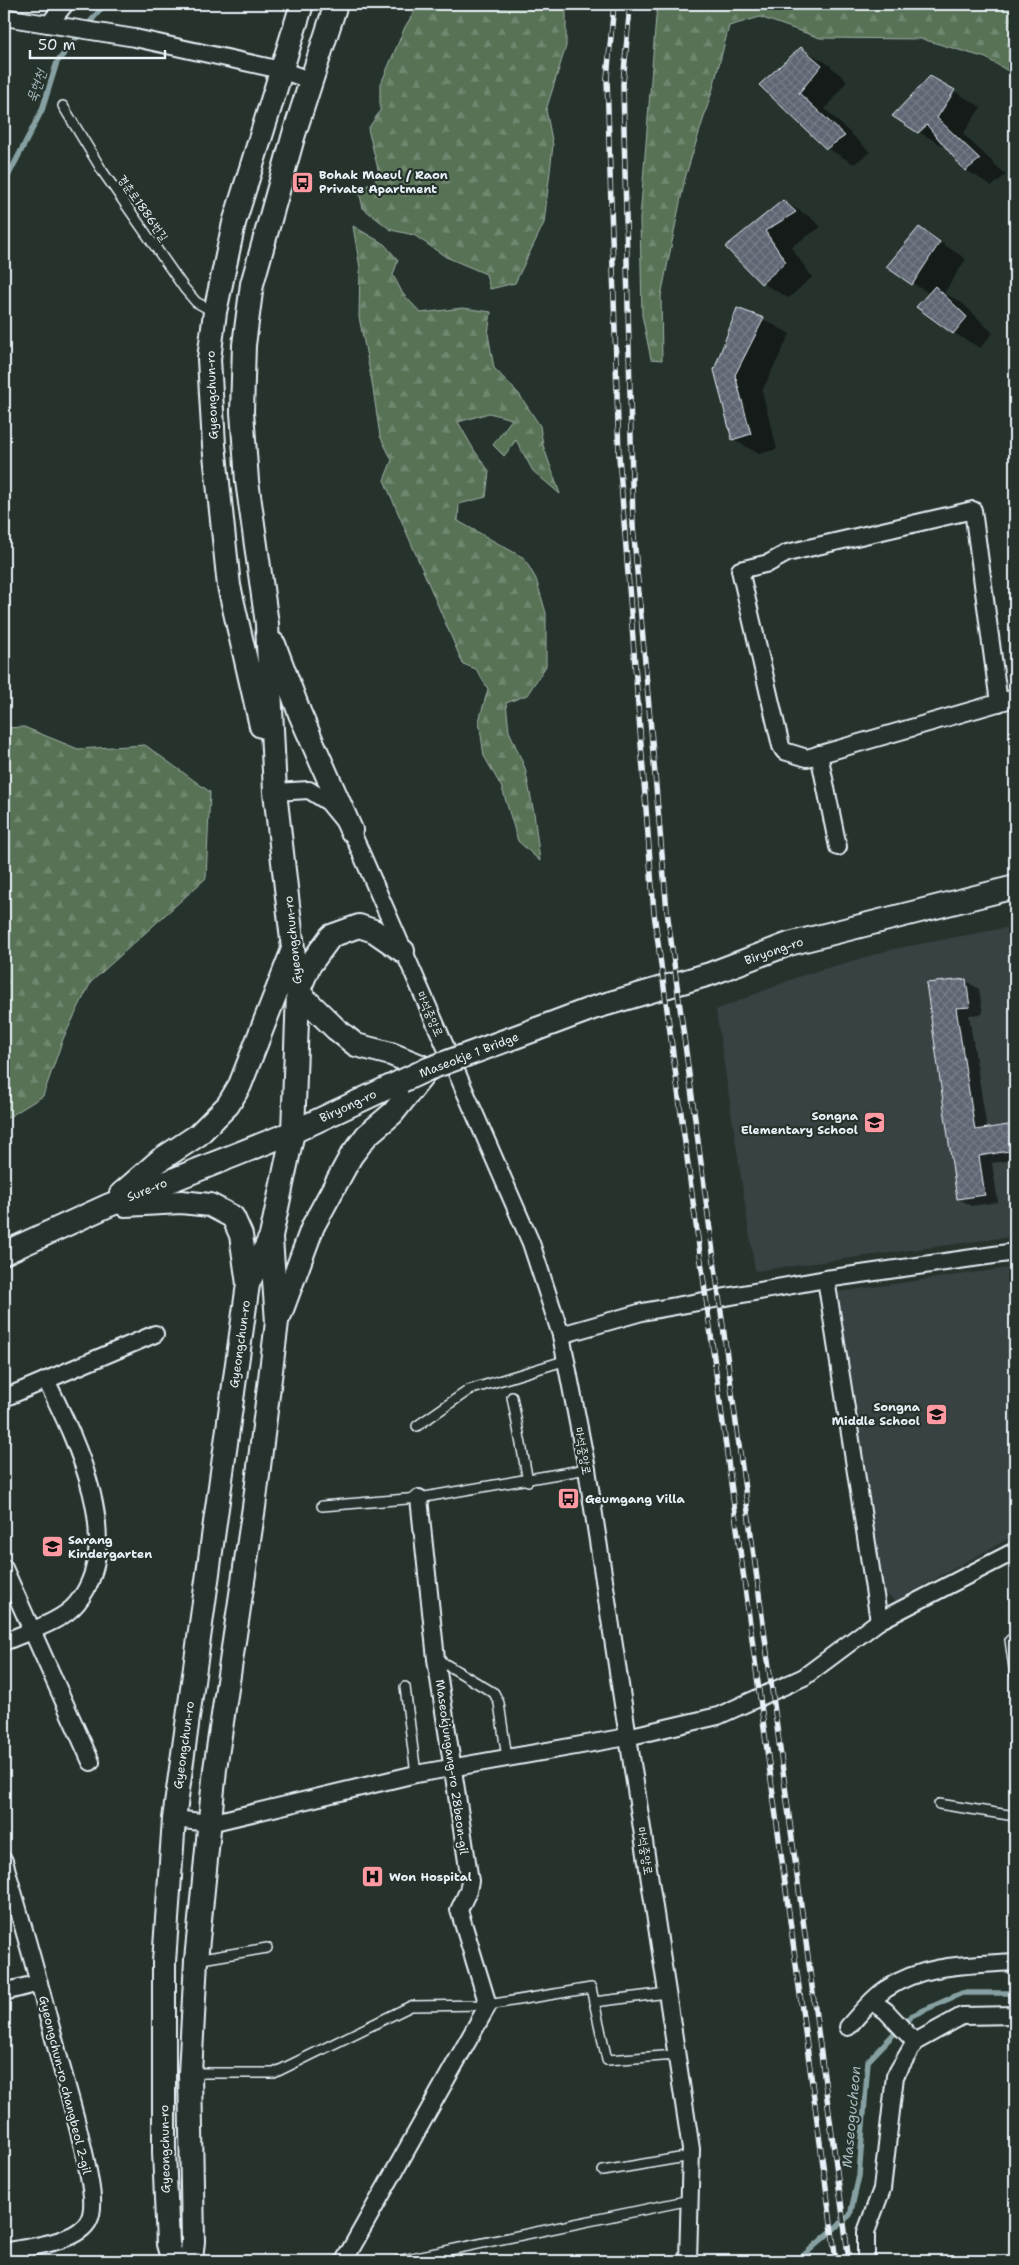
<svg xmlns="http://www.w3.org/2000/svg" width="1019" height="2265" viewBox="0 0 1019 2265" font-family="'Shantell Sans','Poor Story',sans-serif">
<defs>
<pattern id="forest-firs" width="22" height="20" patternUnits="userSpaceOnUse" patternTransform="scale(1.25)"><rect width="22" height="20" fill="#587257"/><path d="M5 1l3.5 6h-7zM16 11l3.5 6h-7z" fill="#708770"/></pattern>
<pattern id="building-cross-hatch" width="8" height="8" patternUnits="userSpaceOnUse" patternTransform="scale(1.25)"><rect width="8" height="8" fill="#5e6572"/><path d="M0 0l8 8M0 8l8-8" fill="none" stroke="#757c87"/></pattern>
</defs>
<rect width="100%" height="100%" fill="#26332d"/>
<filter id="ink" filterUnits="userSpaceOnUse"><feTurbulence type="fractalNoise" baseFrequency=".02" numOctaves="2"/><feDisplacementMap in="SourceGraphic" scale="10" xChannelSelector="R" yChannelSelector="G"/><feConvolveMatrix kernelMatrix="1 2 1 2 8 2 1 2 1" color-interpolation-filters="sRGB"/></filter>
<g filter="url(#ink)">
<g fill="#374242">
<path d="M1015 926V1236L755 1271 716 1010 803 975 894 949Z"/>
<path d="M1015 1267V1535L895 1601 883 1591 838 1292Z"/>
</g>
<g fill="url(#forest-firs)" stroke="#a0b2a8">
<path d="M419 4H566V46L546 110 553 145 544 223 515 283 490 289 486 274 446 257 414 235 391 230 363 208 359 191 380 177 368 129 380 111V86L405 27Z"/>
<path d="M657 4H1015V75L986 58 922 39 820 38 760 17 729 26 713 88 685 178 661 296 662 360 651 359 642 315 640 219Z"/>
<path d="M353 226 384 244 398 260 393 275 403 294 421 313 463 308 491 312 488 334 494 368 519 394 540 426 543 445 560 494 533 471 516 440 504 456 493 445 512 419 489 413 458 422 474 450 489 471 486 497 459 504 458 521 524 558 536 579 546 613V666L527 695 506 703 509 731 525 768 534 813 540 861 518 841 502 788 484 756 479 721 488 689 476 669 463 664 384 480 392 460 380 436 372 382 359 317 360 268Z"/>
<path d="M24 727 78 749 145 745 210 792 206 878 91 982 63 1039 43 1096 4 1120V728Z"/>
</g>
<g fill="#0007">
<path d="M801 48 828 64 847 81 825 109 870 152 854 164 827 148 761 85Z"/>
<path d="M930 77 981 107 963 134 1006 175 992 186 966 170 945 147 919 132Z"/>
<path d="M783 201 810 217 821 227 791 247 812 277 789 298 762 283 726 247Z"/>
<path d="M920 229 966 259 944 293 962 303 993 333 980 348 954 333 930 294 887 267Z"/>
<path d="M763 319 790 334 762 391 777 449 759 454 733 439 716 370Z"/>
<path d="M966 981 979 989 983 1014 969 1015 987 1129 1015 1125V1160L992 1163 998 1202 971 1206 958 1198 927 984Z"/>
</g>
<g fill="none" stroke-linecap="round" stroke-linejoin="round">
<g stroke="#87a1a3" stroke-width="5.5">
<path d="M4 184 42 110 57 62 105 4"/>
<path d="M797 2261 850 2215 859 2176 868 2061 911 2016 962 1993H1015"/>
</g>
</g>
<g fill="url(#building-cross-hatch)" stroke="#e8f1f8">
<path d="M801 47 822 65 799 93 845 136 826 149 759 85Z"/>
<path d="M930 76 955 90 937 118 980 159 965 171 927 125 918 133 892 116Z"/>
<path d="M783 200 796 212 765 231 786 262 761 284 725 247Z"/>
<path d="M919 227 940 242 912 285 886 267Z"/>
<path d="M935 286 967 317 953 334 916 307Z"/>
<path d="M737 308 764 318 735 375 751 434 732 440 714 370Z"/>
<path d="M1010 974H1015V1019Z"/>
<path d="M966 979 970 1007 956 1008 975 1130 1015 1124V1150L979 1156 985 1195 957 1199 926 983Z"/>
</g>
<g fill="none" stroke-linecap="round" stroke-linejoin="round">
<defs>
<g id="lane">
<path d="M63 106 103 172 184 288 196 302 214 312"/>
<path d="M512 1397 528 1481"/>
<path d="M417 1426 469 1390 567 1360"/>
<path d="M322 1506 419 1498 587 1469"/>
<path d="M1010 1640 1015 1675"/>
<path d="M437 1659 494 1693 499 1703 507 1758"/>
<path d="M405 1687 416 1774"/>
<path d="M939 1804 1015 1816"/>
<path d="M196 1960 267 1948"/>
<path d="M594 2002 667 1993"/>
<path d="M190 2073H274L411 2006 488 2005 591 1988 607 2060 677 2055"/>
<path d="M603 2171 691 2156"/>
<path d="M397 2261 690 2200"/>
</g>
<g id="street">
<path d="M4 17 135 38 281 70 312 81"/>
<path d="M49 24 65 4"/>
<path d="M999 703 973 510 787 553 769 563 740 570 781 746 784 751 807 758 1015 698"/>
<path d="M819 754 838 847"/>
<path d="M275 792 309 790 328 802 351 830 531 1243 561 1335 587 1469 691 2149 688 2261"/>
<path d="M561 1335 642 1312 826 1279"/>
<path d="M4 1398 155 1334"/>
<path d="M4 1568 91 1762"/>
<path d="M879 1621 826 1279 1015 1252"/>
<path d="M4 1642C26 1632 62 1622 77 1603 127 1542 75 1439 46 1380"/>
<path d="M174 1819 210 1823 416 1774 627 1737 718 1716 804 1677 879 1621 1015 1551"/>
<path d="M4 1861C23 1925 41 1989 58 2054 69 2096 83 2139 90 2182 92 2193 94 2210 89 2220 78 2243 27 2247 4 2252"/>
<path d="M4 1992 39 1983"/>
<path d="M872 2001 886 2011 915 2042"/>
<path d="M848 2027C860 2014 871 1999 886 1989 923 1963 972 1965 1015 1962"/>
<path d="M344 2261 488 2005 459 1910 468 1891 470 1881 436 1659 419 1498"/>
<path d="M866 2261V2232L882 2189 895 2076 915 2042 962 2016 1015 2015"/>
</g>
<g id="secondary">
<path d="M274 644 300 714 351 830"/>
<path d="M261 726 229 586 214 445 209 359 215 312 234 223 302 4"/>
<path d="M537 1029 593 1008 710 974 789 944 1015 887"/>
<path d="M121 1194 160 1160 198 1135 228 1105 240 1085 292 952"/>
<path d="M125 1205 181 1202 210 1205 233 1217 241 1235 248 1284"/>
<path d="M4 1253 107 1206 293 1132 402 1081"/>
<path d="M280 1315 313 1226 351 1156 367 1135 393 1113 428 1069 391 1054 356 1045 336 1029 298 992 309 966 331 936 359 926 374 931 403 951"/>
<path d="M173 2261 168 2244 164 2152V1962L174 1819 248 1284 271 1236 293 1132 298 992 275 792 267 624 247 481 242 412 244 345 252 284 294 134 336 4"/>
<path d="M191 2261 193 2241 190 2073 196 1960 215 1769 254 1507 277 1322 271 1238"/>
</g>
</defs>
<use href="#lane" stroke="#e8f1f8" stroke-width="12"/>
<use href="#street" stroke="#e8f1f8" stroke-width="20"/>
<use href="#secondary" stroke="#e8f1f8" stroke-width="26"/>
<use href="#lane" stroke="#26332d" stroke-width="9"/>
<use href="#street" stroke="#26332d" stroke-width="16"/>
<use href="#secondary" stroke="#26332d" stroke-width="22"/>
<defs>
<g id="rail">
<path d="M614 4 607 78 619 456 654 913 836 2261"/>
<path d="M630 4 623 84 633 526 667 911 849 2261"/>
</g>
</defs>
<use href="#rail" stroke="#e8f1f8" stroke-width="5.5"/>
<use href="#rail" stroke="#26332d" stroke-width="4" stroke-dasharray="11" stroke-linecap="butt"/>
<defs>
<path id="secondary-bridge" d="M402 1081 428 1069 537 1029"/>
</defs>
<use href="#secondary-bridge" stroke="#e8f1f8" stroke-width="26" stroke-linecap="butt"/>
<use href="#secondary-bridge" stroke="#26332d" stroke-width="22"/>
</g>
</g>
<defs>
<symbol id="bus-square" viewBox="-11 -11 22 22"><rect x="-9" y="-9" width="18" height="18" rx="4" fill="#ff9aa2" stroke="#26332d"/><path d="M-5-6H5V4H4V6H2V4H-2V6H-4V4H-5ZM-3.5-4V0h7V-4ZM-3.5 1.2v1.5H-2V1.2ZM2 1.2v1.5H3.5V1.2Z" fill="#111"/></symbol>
<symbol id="school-square" viewBox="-11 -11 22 22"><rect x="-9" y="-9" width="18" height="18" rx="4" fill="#ff9aa2" stroke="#26332d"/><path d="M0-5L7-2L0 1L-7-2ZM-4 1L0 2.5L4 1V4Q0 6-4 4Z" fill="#111"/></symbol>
<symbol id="hospital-square" viewBox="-11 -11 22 22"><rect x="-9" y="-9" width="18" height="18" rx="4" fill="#ff9aa2" stroke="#26332d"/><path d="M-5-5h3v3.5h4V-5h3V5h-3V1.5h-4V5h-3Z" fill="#111"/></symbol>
</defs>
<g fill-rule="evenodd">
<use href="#bus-square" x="290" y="170" width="25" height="25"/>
<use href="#school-square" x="862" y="1110" width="25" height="25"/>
<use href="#school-square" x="924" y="1402" width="25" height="25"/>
<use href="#bus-square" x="556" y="1486" width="25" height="25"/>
<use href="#school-square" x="40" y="1534" width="25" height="25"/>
<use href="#hospital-square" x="360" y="1864" width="25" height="25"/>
</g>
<g text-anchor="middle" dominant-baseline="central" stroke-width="4.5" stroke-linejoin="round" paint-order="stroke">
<g font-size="12" font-weight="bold" fill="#e8f1f8" stroke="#26332d" text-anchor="start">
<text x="319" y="175">Bohak Maeul / Raon<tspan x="319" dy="14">Private Apartment</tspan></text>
<text x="858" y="1116" text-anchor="end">Songna<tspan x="858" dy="14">Elementary School</tspan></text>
<text x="920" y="1407" text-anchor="end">Songna<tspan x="920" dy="14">Middle School</tspan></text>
<text x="585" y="1499">Geumgang Villa</text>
<text x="68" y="1540">Sarang<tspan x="68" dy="14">Kindergarten</tspan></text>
<text x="389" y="1877">Won Hospital</text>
</g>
<g font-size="12" fill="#e8f1f8" stroke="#26332d">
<text transform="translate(143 208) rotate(55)">경춘로1886번길</text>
<text transform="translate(212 395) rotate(-92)">Gyeongchun-ro</text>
<text transform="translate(293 940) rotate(-96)">Gyeongchun-ro</text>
<text transform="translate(774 951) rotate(-19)">Biryong-ro</text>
<text transform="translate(430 1014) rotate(66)">마석중앙로</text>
<text transform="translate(469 1055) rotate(-21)">Maseokje 1 Bridge</text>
<text transform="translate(348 1106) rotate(-25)">Biryong-ro</text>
<text transform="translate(147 1190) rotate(-22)">Sure-ro</text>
<text transform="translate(240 1344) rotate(-82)">Gyeongchun-ro</text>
<text transform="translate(583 1451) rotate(80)">마석중앙로</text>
<text transform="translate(184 1745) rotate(-82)">Gyeongchun-ro</text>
<text transform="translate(452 1767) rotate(82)">Maseokjungang-ro 28beon-gil</text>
<text transform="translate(645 1851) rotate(81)">마석중앙로</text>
<text transform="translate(65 2085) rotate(76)">Gyeongchun-ro changbeol 2-gil</text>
<text transform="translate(165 2149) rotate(-91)">Gyeongchun-ro</text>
</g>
<g font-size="14" font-style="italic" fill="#a7bbbf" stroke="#26332d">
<text transform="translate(36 86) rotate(-71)">묵현천</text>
<text transform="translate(851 2117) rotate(-85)">Maseogucheon</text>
</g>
</g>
<rect width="1019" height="2265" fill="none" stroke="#26332d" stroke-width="20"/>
<rect x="10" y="10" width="999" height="2245" fill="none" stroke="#e8f1f8" stroke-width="2" filter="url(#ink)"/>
<path d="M30 50v8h135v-8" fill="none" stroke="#e8f1f8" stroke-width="2.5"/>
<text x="38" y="50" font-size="15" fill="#e8f1f8" stroke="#26332d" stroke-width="4" paint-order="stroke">50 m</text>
</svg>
